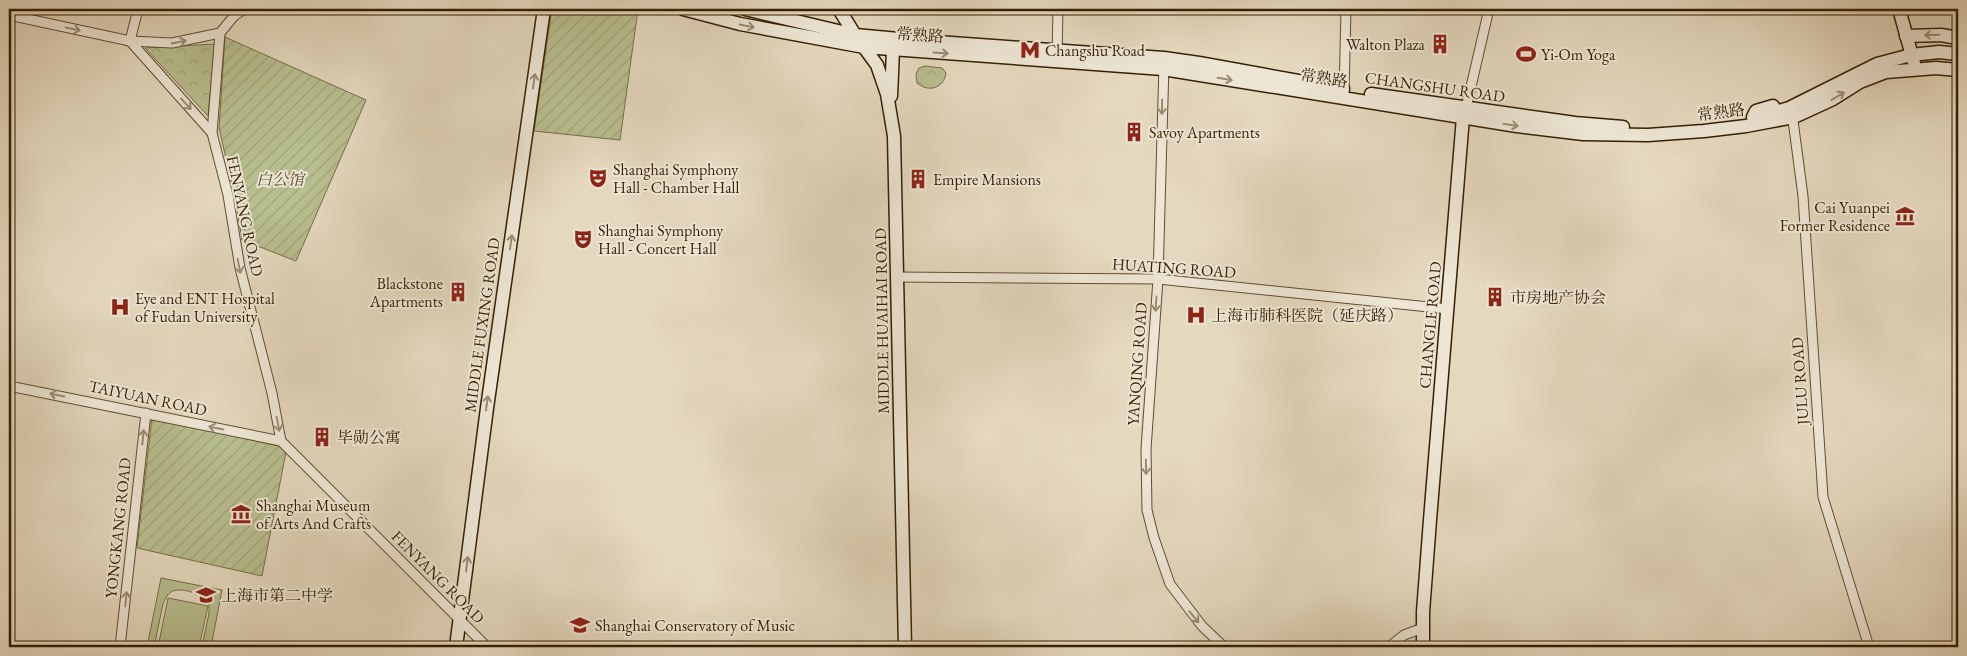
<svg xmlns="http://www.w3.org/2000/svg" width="1967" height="656" viewBox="0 0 1967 656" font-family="'EB Garamond','Noto Serif SC',serif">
<defs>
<pattern id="park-crowns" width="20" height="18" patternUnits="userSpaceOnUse" patternTransform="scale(1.25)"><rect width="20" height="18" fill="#b8be8f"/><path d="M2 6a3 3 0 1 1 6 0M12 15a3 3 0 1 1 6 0" fill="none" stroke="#9fa37a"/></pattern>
<pattern id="garden-furrows" width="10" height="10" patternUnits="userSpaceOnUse" patternTransform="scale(1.25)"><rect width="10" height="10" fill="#b8be8f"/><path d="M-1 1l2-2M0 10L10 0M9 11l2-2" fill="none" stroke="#9fa37a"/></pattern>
</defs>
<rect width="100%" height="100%" fill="#e4d8be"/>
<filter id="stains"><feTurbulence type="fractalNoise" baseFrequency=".004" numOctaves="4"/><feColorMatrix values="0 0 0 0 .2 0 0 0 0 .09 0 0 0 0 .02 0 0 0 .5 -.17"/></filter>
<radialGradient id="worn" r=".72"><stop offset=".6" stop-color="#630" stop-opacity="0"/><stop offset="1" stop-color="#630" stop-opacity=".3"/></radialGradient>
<g fill="#b8be8f" stroke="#776e48">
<path d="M161 578 222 590 211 647H202L209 613V603C203 595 183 587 173 591 168 593 165 599 163 604L154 647H147Z"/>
<path d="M168 598 208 606 199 647H158Z"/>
</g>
<g fill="url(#park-crowns)" stroke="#776e48">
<path d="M215 44 208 116 145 48Z"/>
<path d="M925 66 942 68 946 73C944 88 929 93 917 83L916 74 919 68Z"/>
</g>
<g fill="url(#garden-furrows)" stroke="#776e48">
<path d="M552 9H638L620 140 534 131Z"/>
<path d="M225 37 366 100 296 261 242 240 234 193 219 128Z"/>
<path d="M152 418 279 446 286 452 262 576 137 548Z"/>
</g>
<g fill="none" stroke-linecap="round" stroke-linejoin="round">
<defs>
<g id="street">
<path d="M9 15 130 41 172 43 220 33 234 16 244 9"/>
<path d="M220 33 212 133 228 195 240 268 272 393 281 441 487 647"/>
<path d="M130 41 212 133"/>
<path d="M130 41 138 9"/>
<path d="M1057 56 1058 9"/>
<path d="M1164 64 1158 279 1146 449 1147 510 1154 538 1170 584 1202 626 1224 647"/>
<path d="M1344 93 1346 9"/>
<path d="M1466 108 1489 9"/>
<path d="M1792 113 1803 196 1823 497 1869 647"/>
<path d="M897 277 1158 279 1448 309"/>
<path d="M9 386 281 441"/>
<path d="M120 647 146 413"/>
<path d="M1389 647 1404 635 1423 628"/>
</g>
<g id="secondary">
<path d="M683 9 740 24 864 47 1163 69 1517 126 1583 134 1648 135 1704 131 1746 126 1794 117 1833 99 1860 82 1886 72 1936 68 1958 70"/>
<path d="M745 9 855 35 910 40 1164 58 1199 63 1343 89"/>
<path d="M839 9 855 35 877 65 887 94 894 136 905 647"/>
<path d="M1899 9 1914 63"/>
<path d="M1906 36 1941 35 1958 38"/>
<path d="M1371 94 1575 123 1623 127"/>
<path d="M891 96 893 50"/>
<path d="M1765 115 1789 108 1877 64 1911 55 1939 52 1958 54"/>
<path d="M1753 117 1756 111 1773 106"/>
<path d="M456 647 487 408 544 9"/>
<path d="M1423 647V612L1430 520 1463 117 1465 111"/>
</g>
</defs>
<use href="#street" stroke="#624d30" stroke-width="11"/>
<use href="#secondary" stroke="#361f00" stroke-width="15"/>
<use href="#street" stroke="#ede6d5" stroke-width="9"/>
<use href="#secondary" stroke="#ede6d5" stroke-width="12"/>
</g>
<defs><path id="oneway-shaft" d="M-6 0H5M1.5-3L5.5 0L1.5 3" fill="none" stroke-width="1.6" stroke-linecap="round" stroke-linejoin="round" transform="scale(1.25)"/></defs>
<g stroke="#9b8c75">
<use href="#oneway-shaft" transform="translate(747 26) rotate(11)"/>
<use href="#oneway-shaft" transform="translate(73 29) rotate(12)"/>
<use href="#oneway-shaft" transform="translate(1932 35) rotate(179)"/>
<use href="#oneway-shaft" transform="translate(179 42) rotate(-11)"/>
<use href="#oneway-shaft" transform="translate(941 53) rotate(4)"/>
<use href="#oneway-shaft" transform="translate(1225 79) rotate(9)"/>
<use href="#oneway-shaft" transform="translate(534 81) rotate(-82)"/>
<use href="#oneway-shaft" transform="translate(1838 96) rotate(-31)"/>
<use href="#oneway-shaft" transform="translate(186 104) rotate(48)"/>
<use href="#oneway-shaft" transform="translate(1162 107) rotate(91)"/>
<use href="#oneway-shaft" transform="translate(1511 125) rotate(9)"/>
<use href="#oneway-shaft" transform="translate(511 242) rotate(-82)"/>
<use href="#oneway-shaft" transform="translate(239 266) rotate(79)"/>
<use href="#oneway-shaft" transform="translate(1156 304) rotate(94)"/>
<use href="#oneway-shaft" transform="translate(57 395) rotate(-168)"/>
<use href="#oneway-shaft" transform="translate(487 403) rotate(-82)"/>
<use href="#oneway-shaft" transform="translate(278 424) rotate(79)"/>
<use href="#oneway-shaft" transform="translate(216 428) rotate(-168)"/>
<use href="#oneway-shaft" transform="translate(143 437) rotate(-84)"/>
<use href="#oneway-shaft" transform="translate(1146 467) rotate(89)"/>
<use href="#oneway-shaft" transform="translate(467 564) rotate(-83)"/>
<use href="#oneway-shaft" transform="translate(126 599) rotate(-84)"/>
<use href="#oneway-shaft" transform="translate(1194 617) rotate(51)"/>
</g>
<defs>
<symbol id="building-bare" viewBox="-9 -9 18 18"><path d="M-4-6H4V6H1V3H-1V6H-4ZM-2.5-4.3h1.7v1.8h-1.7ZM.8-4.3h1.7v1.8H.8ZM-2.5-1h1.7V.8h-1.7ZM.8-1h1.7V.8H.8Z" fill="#8f2418" stroke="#ede6d5" stroke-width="2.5" paint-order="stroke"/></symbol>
<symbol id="metro-bare" viewBox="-9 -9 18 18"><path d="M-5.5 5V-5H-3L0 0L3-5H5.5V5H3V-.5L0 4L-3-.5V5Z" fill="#8f2418" stroke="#ede6d5" stroke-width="2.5" paint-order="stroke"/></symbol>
<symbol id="stadium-bare" viewBox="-9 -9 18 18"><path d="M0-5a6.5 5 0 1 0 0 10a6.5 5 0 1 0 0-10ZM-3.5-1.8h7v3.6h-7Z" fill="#8f2418" stroke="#ede6d5" stroke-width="2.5" paint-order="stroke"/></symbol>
<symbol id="theatre-bare" viewBox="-9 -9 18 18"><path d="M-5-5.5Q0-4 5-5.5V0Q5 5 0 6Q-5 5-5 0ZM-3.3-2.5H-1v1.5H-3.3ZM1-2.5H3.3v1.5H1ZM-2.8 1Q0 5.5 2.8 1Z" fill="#8f2418" stroke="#ede6d5" stroke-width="2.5" paint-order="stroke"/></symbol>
<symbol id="museum-bare" viewBox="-9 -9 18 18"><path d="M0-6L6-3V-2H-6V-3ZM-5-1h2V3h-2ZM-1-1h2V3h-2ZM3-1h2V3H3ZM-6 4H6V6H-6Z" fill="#8f2418" stroke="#ede6d5" stroke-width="2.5" paint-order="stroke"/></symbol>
<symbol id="hospital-bare" viewBox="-9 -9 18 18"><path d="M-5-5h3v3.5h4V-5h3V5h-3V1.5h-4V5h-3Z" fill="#8f2418" stroke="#ede6d5" stroke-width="2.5" paint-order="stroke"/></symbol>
<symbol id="school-bare" viewBox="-9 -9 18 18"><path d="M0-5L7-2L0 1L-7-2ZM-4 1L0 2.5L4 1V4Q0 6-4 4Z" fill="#8f2418" stroke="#ede6d5" stroke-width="2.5" paint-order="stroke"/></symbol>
<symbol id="university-bare" viewBox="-9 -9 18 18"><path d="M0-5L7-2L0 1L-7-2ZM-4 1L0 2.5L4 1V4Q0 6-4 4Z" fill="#8f2418" stroke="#ede6d5" stroke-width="2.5" paint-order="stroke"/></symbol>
</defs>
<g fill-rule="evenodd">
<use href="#building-bare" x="1426" y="30" width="28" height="28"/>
<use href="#metro-bare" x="1016" y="36" width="28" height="28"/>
<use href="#stadium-bare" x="1512" y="40" width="28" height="28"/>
<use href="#building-bare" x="1120" y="118" width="28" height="28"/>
<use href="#theatre-bare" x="584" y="164" width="28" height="28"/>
<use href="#building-bare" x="904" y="165" width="28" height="28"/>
<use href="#museum-bare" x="1891" y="202" width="28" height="28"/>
<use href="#theatre-bare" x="569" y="225" width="28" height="28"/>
<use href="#building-bare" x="444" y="278" width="28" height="28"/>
<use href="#building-bare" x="1481" y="283" width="28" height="28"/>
<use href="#hospital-bare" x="106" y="293" width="28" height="28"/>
<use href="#hospital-bare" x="1182" y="301" width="28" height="28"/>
<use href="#building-bare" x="308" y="423" width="28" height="28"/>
<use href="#museum-bare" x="227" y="500" width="28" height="28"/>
<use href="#school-bare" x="192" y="581" width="28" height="28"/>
<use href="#university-bare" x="566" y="611" width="28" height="28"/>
</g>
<g text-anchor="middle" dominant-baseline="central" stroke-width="4" stroke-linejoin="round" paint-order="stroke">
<g font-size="16" fill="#361f00" stroke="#ede6d5">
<text transform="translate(920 35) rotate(4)">常熟路</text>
<text transform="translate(1324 78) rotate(9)">常熟路</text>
<text transform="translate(1435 87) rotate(8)">CHANGSHU ROAD</text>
<text transform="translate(1721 112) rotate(-7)">常熟路</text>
<text transform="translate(245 216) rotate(78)">FENYANG ROAD</text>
<text transform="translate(1174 268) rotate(4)">HUATING ROAD</text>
<text transform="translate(882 321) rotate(-91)">MIDDLE HUAIHAI ROAD</text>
<text transform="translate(482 325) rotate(-82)">MIDDLE FUXING ROAD</text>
<text transform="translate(1430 325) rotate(-85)">CHANGLE ROAD</text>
<text transform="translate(1137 364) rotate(-86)">YANQING ROAD</text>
<text transform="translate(1800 381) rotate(-94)">JULU ROAD</text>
<text transform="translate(148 398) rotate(12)">TAIYUAN ROAD</text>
<text transform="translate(118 528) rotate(-84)">YONGKANG ROAD</text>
<text transform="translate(438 577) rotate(45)">FENYANG ROAD</text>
</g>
<g font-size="16" fill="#361f00" stroke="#ede6d5" text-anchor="start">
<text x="1425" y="44" text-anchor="end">Walton Plaza</text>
<text x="1045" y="50">Changshu Road</text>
<text x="1541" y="54">Yi-Om Yoga</text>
<text x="1149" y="132">Savoy Apartments</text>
<text x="613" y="169">Shanghai Symphony<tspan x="613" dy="18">Hall - Chamber Hall</tspan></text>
<text x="933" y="179">Empire Mansions</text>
<text x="1890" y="207" text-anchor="end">Cai Yuanpei<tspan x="1890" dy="18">Former Residence</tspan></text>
<text x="598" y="230">Shanghai Symphony<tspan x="598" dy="18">Hall - Concert Hall</tspan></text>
<text x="443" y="283" text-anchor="end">Blackstone<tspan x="443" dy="18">Apartments</tspan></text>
<text x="1510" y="297">市房地产协会</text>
<text x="135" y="298">Eye and ENT Hospital<tspan x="135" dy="18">of Fudan University</tspan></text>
<text x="1211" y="315">上海市肺科医院（延庆路）</text>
<text x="337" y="437">毕勋公寓</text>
<text x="256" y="505">Shanghai Museum<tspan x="256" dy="18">of Arts And Crafts</tspan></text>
<text x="221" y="595">上海市第二中学</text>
<text x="595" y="625">Shanghai Conservatory of Music</text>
</g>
<g font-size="16" font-style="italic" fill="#564724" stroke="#ede6d5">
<text x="280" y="179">白公馆</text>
</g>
</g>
<rect width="1967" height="656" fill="none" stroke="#e4d8be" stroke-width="30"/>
<rect x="10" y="10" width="1947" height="636" fill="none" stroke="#361f00" stroke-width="2.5"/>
<rect x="15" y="15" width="1937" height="626" fill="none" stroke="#361f00"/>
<rect width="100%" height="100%" filter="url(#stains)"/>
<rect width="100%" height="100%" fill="url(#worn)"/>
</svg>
